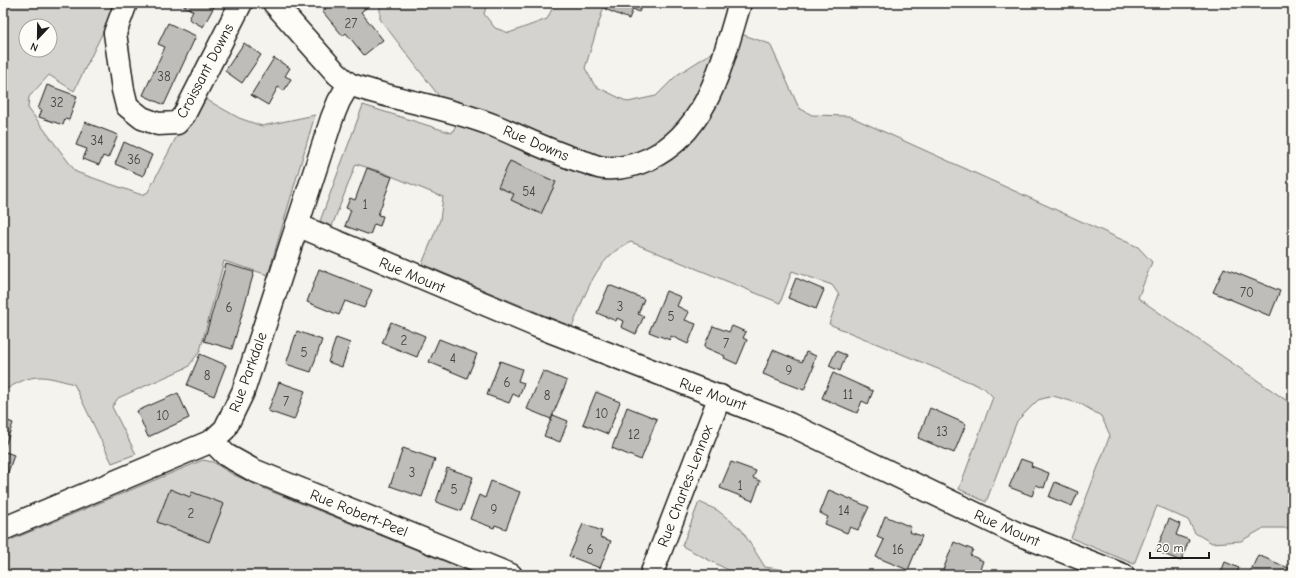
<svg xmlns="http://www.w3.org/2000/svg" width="1296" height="578" viewBox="0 0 1296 578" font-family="'Comic Neue',sans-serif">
<rect width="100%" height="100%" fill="#f4f3ee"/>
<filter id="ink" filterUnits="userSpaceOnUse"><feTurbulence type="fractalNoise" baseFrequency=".025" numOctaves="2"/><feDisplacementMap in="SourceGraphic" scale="8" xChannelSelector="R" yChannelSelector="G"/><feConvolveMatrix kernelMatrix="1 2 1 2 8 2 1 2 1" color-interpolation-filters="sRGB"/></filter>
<g filter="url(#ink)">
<g fill="#d4d3cf" stroke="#787876" fill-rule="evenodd">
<path d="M3 3H115L102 34 74 91 49 75 29 97 28 108 76 172 142 195 148 192 194 103 207 100 239 118 262 126 315 115 268 275 224 261 200 351 188 367 118 398 112 407 136 454 112 463 74 384C40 375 35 372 3 391ZM26 26H50V50H26Z"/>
<path d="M380 3H487L484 14 495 28 509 33 547 19 555 3H605L585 68 595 86 628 102 656 96 677 75 741 34 770 44 799 108 812 115 849 116 1138 247 1152 262 1138 298 1293 405V528H1264L1241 541 1212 543 1195 533 1188 520 1157 506 1134 564 1071 538 1110 435 1101 416 1081 404 1053 396 1038 400 1017 421 986 502 959 489 993 397 984 388 829 324 839 295 832 285 792 271 780 303 631 242C596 256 585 296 572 327L422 264 440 220 443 197 379 171 356 164 332 226 320 221 363 105 452 133 458 121 380 19Z"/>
<path d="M203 460 213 462 232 474 270 491 479 575H3V543Z"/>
<path d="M699 502 717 510 741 529 765 567 790 571 798 575H732L730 571 682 546Z"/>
</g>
<g fill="#bebdba" stroke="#1c1c1c">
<path d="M179 3H216L203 27 189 19 193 11Z"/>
<path d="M321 3H372L361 12 383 40 364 55 346 33 343 36 322 11 326 9Z"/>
<path d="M607 3H643L639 12 633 9 629 19 605 9Z"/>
<path d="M168 23 196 36 164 105 143 95 165 47 158 44Z"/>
<path d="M244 43 261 55 242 83 225 71Z"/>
<path d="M274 58 290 68 285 76 291 79 284 91 278 87 268 105 251 95Z"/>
<path d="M47 85 77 96 69 120 65 119 63 125 39 117 42 110 38 109Z"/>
<path d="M85 122 118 135 108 158 103 156 99 165 83 159 87 149 76 145Z"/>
<path d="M124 142 152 155 143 176 115 164Z"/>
<path d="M510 161 556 182 541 214 511 200 514 194 498 187Z"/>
<path d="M367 168 392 177 378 215 383 216 380 226 374 224 370 235 345 226 351 210 346 208 350 198 355 200Z"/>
<path d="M226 264 254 272 232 349 204 341Z"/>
<path d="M1224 268 1280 291 1270 316 1213 292Z"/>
<path d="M319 269 372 290 364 308 345 301 339 315 307 302Z"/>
<path d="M796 278 824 290 816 309 788 298Z"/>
<path d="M609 285 644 299 638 314 644 316 636 334 621 327 623 321 617 318 616 321 597 313Z"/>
<path d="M666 291 681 297 677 306 689 312 685 320 696 324 688 344 671 336 670 340 649 332Z"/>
<path d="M391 322 425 336 417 357 382 343Z"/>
<path d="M713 326 729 332 732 326 746 332 743 338 747 340 737 364 724 358 725 356 704 347Z"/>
<path d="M297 331 322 340 311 372 286 364Z"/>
<path d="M336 338 350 343 342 367 328 362Z"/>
<path d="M439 339 477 354 467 378 429 362Z"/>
<path d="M773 350 802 362 806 352 816 356 812 366H814L804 390 763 374Z"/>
<path d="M836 351 846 355 840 371 829 366Z"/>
<path d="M200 354 226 365 214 396 187 385Z"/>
<path d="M500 361 522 369 518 381 524 383 519 397 513 394 509 403 487 395Z"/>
<path d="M543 371 567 381 551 419 527 409Z"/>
<path d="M833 373 873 391 868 404 862 401 857 413 822 398Z"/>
<path d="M279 382 305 391 294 420 268 411Z"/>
<path d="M596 392 620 402 608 434 583 424Z"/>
<path d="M178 393 189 418 148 437 137 411Z"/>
<path d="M627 407 657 419 641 460 612 448Z"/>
<path d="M930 408 966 424 954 453 918 438Z"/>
<path d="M553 415 568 421 560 442 544 436Z"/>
<path d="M3 419 13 423 4 449 3 448Z"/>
<path d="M403 448 435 459 422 497 390 486Z"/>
<path d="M3 451 14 455 3 487Z"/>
<path d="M1021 459 1032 463 1031 466 1049 473 1044 488 1036 485 1032 496 1009 487Z"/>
<path d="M731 462 756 471 753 478 760 481 753 501 720 488Z"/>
<path d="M447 468 473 477 461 511 436 502Z"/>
<path d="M491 481 520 492 506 529 495 525 494 528 470 519 479 495 485 498Z"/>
<path d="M1055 482 1078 492 1072 506 1049 497Z"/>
<path d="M170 489 190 497 192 492 224 504 209 542 157 522Z"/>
<path d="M829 490 869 507 858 530 850 527 847 533 825 524 828 517 820 513Z"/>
<path d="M885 516 911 527 909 532 922 536 908 570 876 557 884 540 877 537Z"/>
<path d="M1169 519 1180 524 1176 535 1189 540 1181 561 1156 551Z"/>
<path d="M583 524 602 531 600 537 611 541 600 568 569 556Z"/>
<path d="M954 542 973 550 970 555 983 561 978 575H941Z"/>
<path d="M1258 555 1293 570V575H1249Z"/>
<path d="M1225 562 1239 568 1236 575H1220Z"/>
</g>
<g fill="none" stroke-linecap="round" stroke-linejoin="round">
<defs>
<g id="minor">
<path d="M126 3 115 33 123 90 127 106 142 118 158 124 177 123 184 115 241 3"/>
<path d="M274 3 337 74 349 84C397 101 448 107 495 126 524 138 553 153 584 162 591 164 598 168 605 168 619 169 636 165 649 159 709 131 722 61 740 3"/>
<path d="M297 225 537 326 789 424 1016 533 1123 575"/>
<path d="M212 441 226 455 253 470 511 575"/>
<path d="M3 529 212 441 225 429 243 392 332 118 339 101 349 84"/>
<path d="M651 575 720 396"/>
</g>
</defs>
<use href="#minor" stroke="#1c1c1c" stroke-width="25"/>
<use href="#minor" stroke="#fdfcf7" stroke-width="22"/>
</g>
</g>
<g text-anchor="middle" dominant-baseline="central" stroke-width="4" stroke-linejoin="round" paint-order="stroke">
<g font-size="13" fill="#444">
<text x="351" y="23">27</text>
<text x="164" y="76">38</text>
<text x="57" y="102">32</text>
<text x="97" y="140">34</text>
<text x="134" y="159">36</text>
<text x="529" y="191">54</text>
<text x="365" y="204">1</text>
<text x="1247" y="292">70</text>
<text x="620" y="306">3</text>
<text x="229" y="307">6</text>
<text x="671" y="316">5</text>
<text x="404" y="340">2</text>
<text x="726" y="343">7</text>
<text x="304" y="352">5</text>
<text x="453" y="358">4</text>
<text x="789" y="370">9</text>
<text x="207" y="375">8</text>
<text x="507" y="382">6</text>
<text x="848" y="394">11</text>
<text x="547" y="395">8</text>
<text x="286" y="401">7</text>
<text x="602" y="413">10</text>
<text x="163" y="415">10</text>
<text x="942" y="431">13</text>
<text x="634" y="434">12</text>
<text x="412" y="472">3</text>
<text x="740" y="485">1</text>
<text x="454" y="489">5</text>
<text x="494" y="509">9</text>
<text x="844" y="510">14</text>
<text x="191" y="513">2</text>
<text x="590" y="549">6</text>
<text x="898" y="549">16</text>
</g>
<g font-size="15" fill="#1c1c1c" stroke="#fdfcf7">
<text transform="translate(205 71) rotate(-62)">Croissant Downs</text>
<text transform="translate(536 143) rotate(23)">Rue Downs</text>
<text transform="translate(412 275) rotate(23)">Rue Mount</text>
<text transform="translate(248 372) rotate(-70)">Rue Parkdale</text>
<text transform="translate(713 394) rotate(20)">Rue Mount</text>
<text transform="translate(685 486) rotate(-69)">Rue Charles-Lennox</text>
<text transform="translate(359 513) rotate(22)">Rue Robert-Peel</text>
<text transform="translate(1007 528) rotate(24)">Rue Mount</text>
</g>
</g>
<rect width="1296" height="578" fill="none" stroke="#fdfcf7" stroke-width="16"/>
<rect x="8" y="8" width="1280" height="562" fill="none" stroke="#1c1c1c" stroke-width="1.5" filter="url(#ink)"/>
<g transform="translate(38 38) rotate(202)"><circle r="19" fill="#fdfcf7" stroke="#a3a29f"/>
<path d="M0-3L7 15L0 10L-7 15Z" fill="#1c1c1c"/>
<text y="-6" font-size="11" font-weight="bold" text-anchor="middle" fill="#1c1c1c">N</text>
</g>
<path d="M1150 552v6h59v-6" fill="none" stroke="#1c1c1c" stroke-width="2"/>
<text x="1156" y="552" font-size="12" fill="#1c1c1c" stroke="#fdfcf7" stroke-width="3" paint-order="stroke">20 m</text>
</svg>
